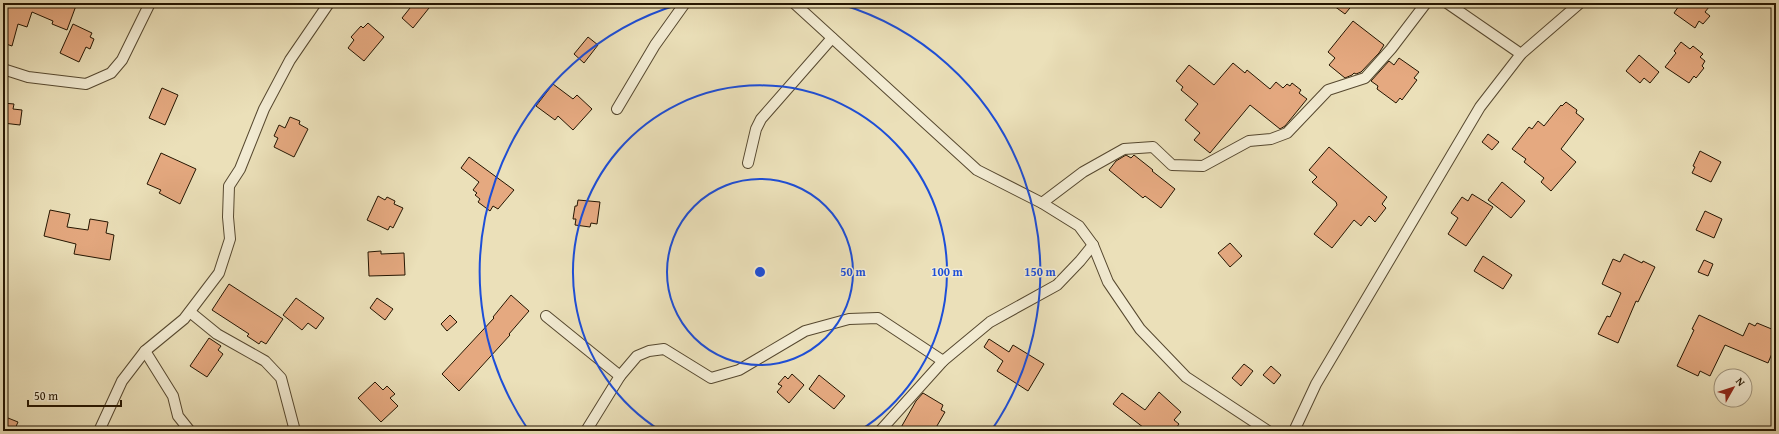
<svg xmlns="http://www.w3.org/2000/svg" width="1779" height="434" viewBox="0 0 1779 434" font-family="'Gentium Book Plus',serif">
<rect width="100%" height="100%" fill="#ebe0b9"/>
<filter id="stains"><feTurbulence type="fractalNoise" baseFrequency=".005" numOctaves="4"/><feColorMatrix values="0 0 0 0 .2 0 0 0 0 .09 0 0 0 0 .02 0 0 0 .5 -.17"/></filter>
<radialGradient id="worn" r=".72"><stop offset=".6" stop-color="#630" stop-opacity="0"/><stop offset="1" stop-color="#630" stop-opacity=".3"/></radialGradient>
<g fill="#e5a980" stroke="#241501">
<path d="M3 3H77L67 30 52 24 53 21 32 12 27 27 18 24 12 46 3 43V26L7 14 3 12Z"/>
<path d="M414 3H433L413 28 402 18Z"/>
<path d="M1330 3H1354L1345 14Z"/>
<path d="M1681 3H1703L1709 7 1705 12 1710 16 1703 24 1699 21 1695 28 1674 13Z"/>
<path d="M1353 21 1384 45 1379 53 1361 72 1356 74 1354 73 1352 75 1345 78 1329 65 1335 58 1328 52Z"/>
<path d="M368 23 384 37 364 61 348 48 354 40 351 37 361 26 363 28Z"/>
<path d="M73 24 92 33 90 37 94 39 90 49 86 47 79 62 60 53Z"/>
<path d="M588 37 598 45 584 63 574 54Z"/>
<path d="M1681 42 1690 49 1693 46 1703 54 1700 57 1705 61 1702 66 1704 68 1696 78 1694 76 1689 83 1665 67 1676 53 1674 51Z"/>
<path d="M1639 55 1659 72 1650 83 1644 78 1640 83 1626 71Z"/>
<path d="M1399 58 1419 72 1414 78 1417 80 1402 100 1400 98 1396 103 1377 89 1378 86 1371 81 1389 61 1394 65Z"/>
<path d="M1233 63 1245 73 1247 70 1270 89 1276 82 1283 88 1287 84 1290 86 1292 83 1301 90 1299 93 1307 99 1285 126 1280 129 1250 105 1210 153 1194 140 1200 133 1185 120 1198 104 1181 90 1183 87 1176 81 1189 65 1214 85Z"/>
<path d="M553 84 573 99 577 95 592 109 573 130 558 116 555 120 536 106Z"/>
<path d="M162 88 178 95 165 125 149 118Z"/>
<path d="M1566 102 1577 110 1576 113 1584 119 1561 149 1576 162 1551 191 1541 182 1544 178 1524 162 1526 159 1512 149 1529 127 1532 129 1538 121 1544 126 1561 105 1562 106Z"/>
<path d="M3 103 14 104 13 109 22 110 20 125 3 123Z"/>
<path d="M290 117 300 121 299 124 308 129 294 157 274 147 278 138 274 136 279 125 285 128Z"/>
<path d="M1488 134 1499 142 1492 150 1482 142Z"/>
<path d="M1329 147 1387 197 1382 204 1386 208 1375 222 1369 216 1361 226 1354 220 1332 248 1314 234 1337 205 1336 202 1312 182 1317 177 1309 170Z"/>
<path d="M1700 151 1721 162 1711 182 1692 173 1695 167 1693 166Z"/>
<path d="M161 153 196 169 180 204 159 193 161 190 147 184Z"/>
<path d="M1126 155 1131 158 1134 155 1153 170 1152 171 1175 189 1161 208 1145 196 1143 198 1109 170 1116 161Z"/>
<path d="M469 157 514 190 498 209 493 206 490 211 478 202 480 199 475 195 477 193 473 190 479 182 461 168Z"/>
<path d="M1502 182 1525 201 1511 218 1488 200Z"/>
<path d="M1472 194 1493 207 1466 246 1448 234 1458 218 1451 213 1462 197 1468 201Z"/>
<path d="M378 196 385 200 387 197 395 201 394 204 403 208 393 228 390 226 388 230 367 220Z"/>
<path d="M578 200 600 202 597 224 591 223 590 227 575 225 576 219H573L575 206H577Z"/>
<path d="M50 210 70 214 67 227 88 230 90 219 108 222 106 233 114 235 110 260 74 254 76 244 44 236Z"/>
<path d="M1705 211 1722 219 1714 238 1696 230Z"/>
<path d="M1230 243 1242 256 1230 267 1218 253Z"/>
<path d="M381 251V254L404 253 405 275 369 276 368 252Z"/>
<path d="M1624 254 1642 263 1643 261 1655 267 1638 302 1636 301 1618 343 1598 334 1607 316 1610 317 1621 293 1602 284 1613 259 1620 262Z"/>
<path d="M1483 256 1512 275 1503 289 1474 271Z"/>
<path d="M1704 260 1713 264 1708 276 1698 272Z"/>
<path d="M229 284 283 319 266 344 261 341 259 344 247 336 249 334 212 310Z"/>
<path d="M511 295 529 311 509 334 510 335 459 391 442 374 494 318 493 317Z"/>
<path d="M296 298 324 318 316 329 308 323 302 330 283 315Z"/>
<path d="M377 298 393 309 385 320 370 308Z"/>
<path d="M450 315 457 322 447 331 441 324Z"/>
<path d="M1699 315 1743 336 1749 323 1755 326 1757 323 1774 330 1773 332 1776 333V344L1768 363 1725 345 1710 376 1700 371 1698 376 1677 366 1694 330 1692 329Z"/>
<path d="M209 338 221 346 218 350 223 354 207 377 190 366Z"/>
<path d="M989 339 1009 352 1013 345 1044 364 1028 391 997 371 1003 361 984 347Z"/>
<path d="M1244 364 1253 371 1241 386 1232 378Z"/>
<path d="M1271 366 1281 375 1274 384 1263 375Z"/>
<path d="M792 374 804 385 789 403 777 392 782 386 778 384 785 376 788 379Z"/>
<path d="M819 375 845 396 834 409 809 389Z"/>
<path d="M375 382 383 390 387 386 395 394 390 398 398 406 381 422 358 398Z"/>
<path d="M1159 392 1181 412 1174 420 1179 424 1174 431H1148L1113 404 1122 393 1145 410Z"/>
<path d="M923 393 943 405 941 410 945 412 934 431H899L916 401Z"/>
<path d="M3 416 18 422 14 431H3Z"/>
</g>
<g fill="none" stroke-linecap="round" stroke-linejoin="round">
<defs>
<g id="minor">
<path d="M794 3 977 170 1042 203 1079 226 1093 245 1108 282 1140 329 1186 377 1268 431"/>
<path d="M1447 3 1521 54"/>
<path d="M1775 3H1776"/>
<path d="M3 69 28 77 86 84 111 73 122 60 150 3"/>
<path d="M617 109 655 45 685 3"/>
<path d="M748 163 756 129 761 119 832 38"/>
<path d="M1042 203 1083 172 1124 149 1153 147 1172 165 1203 166 1249 141 1271 139 1287 133 1328 90 1365 78 1391 49 1426 3"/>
<path d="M190 312 217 334 265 361 281 378 295 431"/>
<path d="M546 316 620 376 637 356 649 351 664 349 711 378 739 370 805 331 849 319 878 318 943 361"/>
<path d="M145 351 173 396 178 416 190 431"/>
<path d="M99 431 122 381 145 351 184 319 219 273 230 239 228 217 229 186 240 169 264 109 290 60 329 3"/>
<path d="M586 431 620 376"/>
<path d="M880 431 943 361 990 322 1057 285 1080 261 1093 245"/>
<path d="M1294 431 1316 384 1480 107 1521 54 1580 3"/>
</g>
</defs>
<use href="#minor" stroke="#56482f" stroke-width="12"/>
<use href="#minor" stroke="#f2ebd2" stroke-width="10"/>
</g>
<g fill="none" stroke="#1d4ed8" stroke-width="2">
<circle cx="760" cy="272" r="93"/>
<path d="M661 431A187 187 0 1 1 859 431"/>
<path d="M529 431A280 280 0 0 1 680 4M840 4A280 280 0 0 1 991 431"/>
</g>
<circle cx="760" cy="272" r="6" fill="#1d4ed8" stroke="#f2ebd2" stroke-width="2"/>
<g font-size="12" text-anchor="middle" font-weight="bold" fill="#1d4ed8" stroke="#f2ebd2" stroke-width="3" stroke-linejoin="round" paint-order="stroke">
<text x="853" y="276">50 m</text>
<text x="947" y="276">100 m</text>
<text x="1040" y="276">150 m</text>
</g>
<rect width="1779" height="434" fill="none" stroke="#ebe0b9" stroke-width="16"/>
<rect x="4" y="4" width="1771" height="426" fill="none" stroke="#241501" stroke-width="2"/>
<rect x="8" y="8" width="1763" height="418" fill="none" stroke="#241501"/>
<g transform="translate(1733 388) rotate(51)"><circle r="19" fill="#f2ebd2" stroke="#a0957e"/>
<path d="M0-3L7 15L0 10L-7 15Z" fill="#8f2418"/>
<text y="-6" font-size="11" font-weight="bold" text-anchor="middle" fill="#241501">N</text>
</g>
<path d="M28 400v6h93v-6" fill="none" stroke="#241501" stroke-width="2"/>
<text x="34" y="400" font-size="12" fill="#241501" stroke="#f2ebd2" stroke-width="3" paint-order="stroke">50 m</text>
<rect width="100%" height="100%" filter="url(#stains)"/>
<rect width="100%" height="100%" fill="url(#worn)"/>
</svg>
